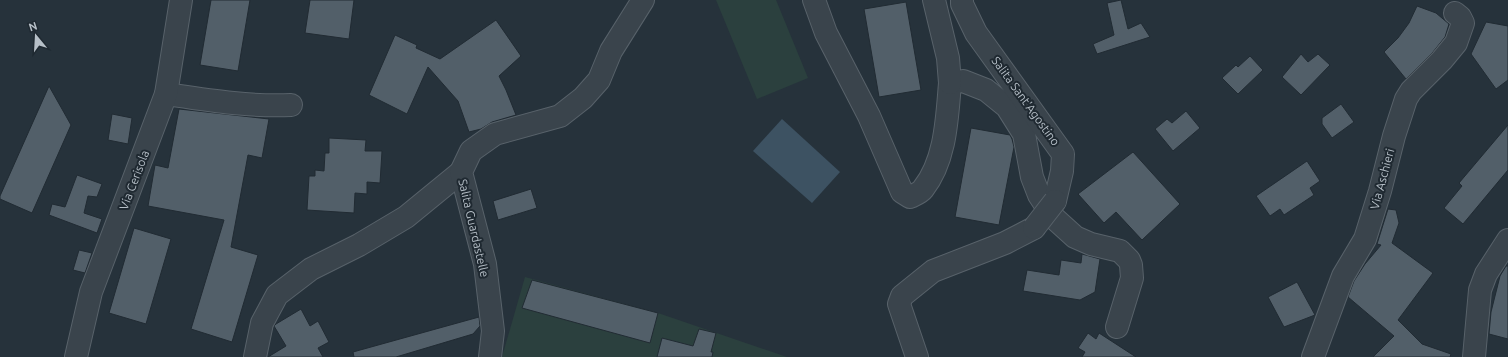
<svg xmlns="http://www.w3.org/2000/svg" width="1508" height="357" viewBox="0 0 1508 357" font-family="Ubuntu,sans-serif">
<rect width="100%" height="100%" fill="#26323b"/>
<g fill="#2b403e">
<path d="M716 0H776L808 78 757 99Z"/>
<path d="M525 277 658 313 787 357H502Z"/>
</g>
<path fill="#3d5262" d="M782 119 840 172 812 203 753 151Z"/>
<g fill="#525f69" stroke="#212b33">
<path d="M211 0H250L238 71 200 65Z"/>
<path d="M310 0H354L349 39 305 33Z"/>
<path d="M1121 0 1128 29 1141 23 1150 37 1097 54 1093 44 1114 35 1107 3Z"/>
<path d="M906 2 921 90 879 97 864 9Z"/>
<path d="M1417 6 1436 13 1449 24 1445 37 1433 52 1406 79 1384 52 1398 38 1409 23Z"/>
<path d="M496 20 521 56 499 76 506 90 516 115 492 122 481 129 469 132 458 101 428 67 407 114 369 95 395 35 417 45 416 48 440 59Z"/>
<path d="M1486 22 1508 26V80L1496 89 1471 54Z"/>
<path d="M1301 54 1308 62 1318 54 1330 65 1301 95 1282 77Z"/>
<path d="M1250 56 1263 70 1238 94 1222 78 1236 65 1238 67Z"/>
<path d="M49 86 71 125 32 213 0 199V196Z"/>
<path d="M1341 104 1354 122 1332 138 1322 124V118Z"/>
<path d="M179 109 269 119 262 158 248 155 231 247 258 255 232 342 191 329 224 220 148 206 155 165 168 168Z"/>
<path d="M1186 111 1200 128 1173 151 1155 129 1167 119 1172 123Z"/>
<path d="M112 114 132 118 128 144 108 140Z"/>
<path d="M1508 125V170L1463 224 1444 208 1462 186 1459 183Z"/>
<path d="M971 128 1010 135 1012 139 1014 147 999 225 955 217Z"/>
<path d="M329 138 366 140 365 151H382L380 183 367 182V194L355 193 354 213 307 210 309 176H315V170L324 171 325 153H329Z"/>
<path d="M1133 152 1180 204 1142 240 1116 212 1104 223 1078 194Z"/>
<path d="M1307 161 1320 181 1310 188 1314 195 1284 215 1280 209 1270 216 1256 196Z"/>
<path d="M77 175 102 184 97 197 88 196 84 213 102 219 97 233 49 215 52 204 65 207Z"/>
<path d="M531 189 537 208 498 220 493 201Z"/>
<path d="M1388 209 1396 210 1399 223 1392 243 1433 273 1398 320 1422 344 1451 354 1450 357H1373L1394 336 1348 297 1354 281 1365 264 1381 245 1377 244Z"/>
<path d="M134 228 171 239 146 324 109 313Z"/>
<path d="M79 250 92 253 85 273 73 270Z"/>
<path d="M1082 254 1100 259 1095 292 1080 300 1023 291 1027 270 1059 275 1061 260 1081 263Z"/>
<path d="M1506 266H1508V339L1489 334 1491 312 1500 276Z"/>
<path d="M532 280 658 313 650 343 522 308Z"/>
<path d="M1297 282 1315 315 1284 327 1268 297Z"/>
<path d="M301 309 310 326 318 321 329 342 318 348 323 357H268L286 346 274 326 276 324Z"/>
<path d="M479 317 480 326 473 334 396 357H354L353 352Z"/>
<path d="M699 329 716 333 711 352H713L712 357H657L662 338 693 346Z"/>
<path d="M1088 333 1096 339 1099 333 1136 357H1082L1085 352 1078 348Z"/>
</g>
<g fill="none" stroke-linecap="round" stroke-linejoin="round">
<defs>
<g id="minor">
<path d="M814 0 826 33 869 116 902 192 910 197C914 195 920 193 923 189 946 160 947 118 950 83L963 81 986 90 1007 107 1024 134 1032 177 1039 195 1054 218 1075 237 1091 244 1120 251 1129 260 1131 265 1132 278 1117 327"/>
<path d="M934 0 948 58 950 83"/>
<path d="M962 0V4L976 33 1063 154 1062 171 1055 201"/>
<path d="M166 94C207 100 250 107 291 105"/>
<path d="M76 357 91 292 166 94 181 0"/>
<path d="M255 357 262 323 277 295 311 269 359 245 406 217 461 172"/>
<path d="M490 357 493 331 485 264 461 172 471 151 495 134 560 116 583 98 599 80 611 51 643 0"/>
<path d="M917 357 899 304 902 296 933 271 1005 243 1034 228"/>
<path d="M1313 357 1343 276 1365 239 1380 191 1394 136 1406 99 1411 91 1442 60 1456 43 1463 23 1460 17 1455 13"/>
<path d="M1474 357 1480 290 1486 274 1508 240"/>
</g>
</defs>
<use href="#minor" stroke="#58626a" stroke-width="24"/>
<use href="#minor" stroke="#3a444c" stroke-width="22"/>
<defs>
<path id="minor-bridge" d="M1034 228 1055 201"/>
</defs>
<use href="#minor-bridge" stroke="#58626a" stroke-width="24" stroke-linecap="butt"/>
<use href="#minor-bridge" stroke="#3a444c" stroke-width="22"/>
</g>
<g text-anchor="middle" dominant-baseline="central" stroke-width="4" stroke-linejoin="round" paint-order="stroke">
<g font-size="12" fill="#b6bfc7" stroke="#1f2931">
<text transform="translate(1026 101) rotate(54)">Salita Sant'Agostino</text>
<text transform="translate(1382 179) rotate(-75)">Via Aschieri</text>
<text transform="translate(134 180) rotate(-69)">Via Cerisola</text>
<text transform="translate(474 228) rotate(77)">Salita Guardastelle</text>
</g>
</g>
<g transform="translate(36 36) rotate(342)" stroke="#1f2931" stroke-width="3" paint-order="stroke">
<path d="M0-3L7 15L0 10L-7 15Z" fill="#b6bfc7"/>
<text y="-6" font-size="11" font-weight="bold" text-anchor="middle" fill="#b6bfc7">N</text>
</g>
</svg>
